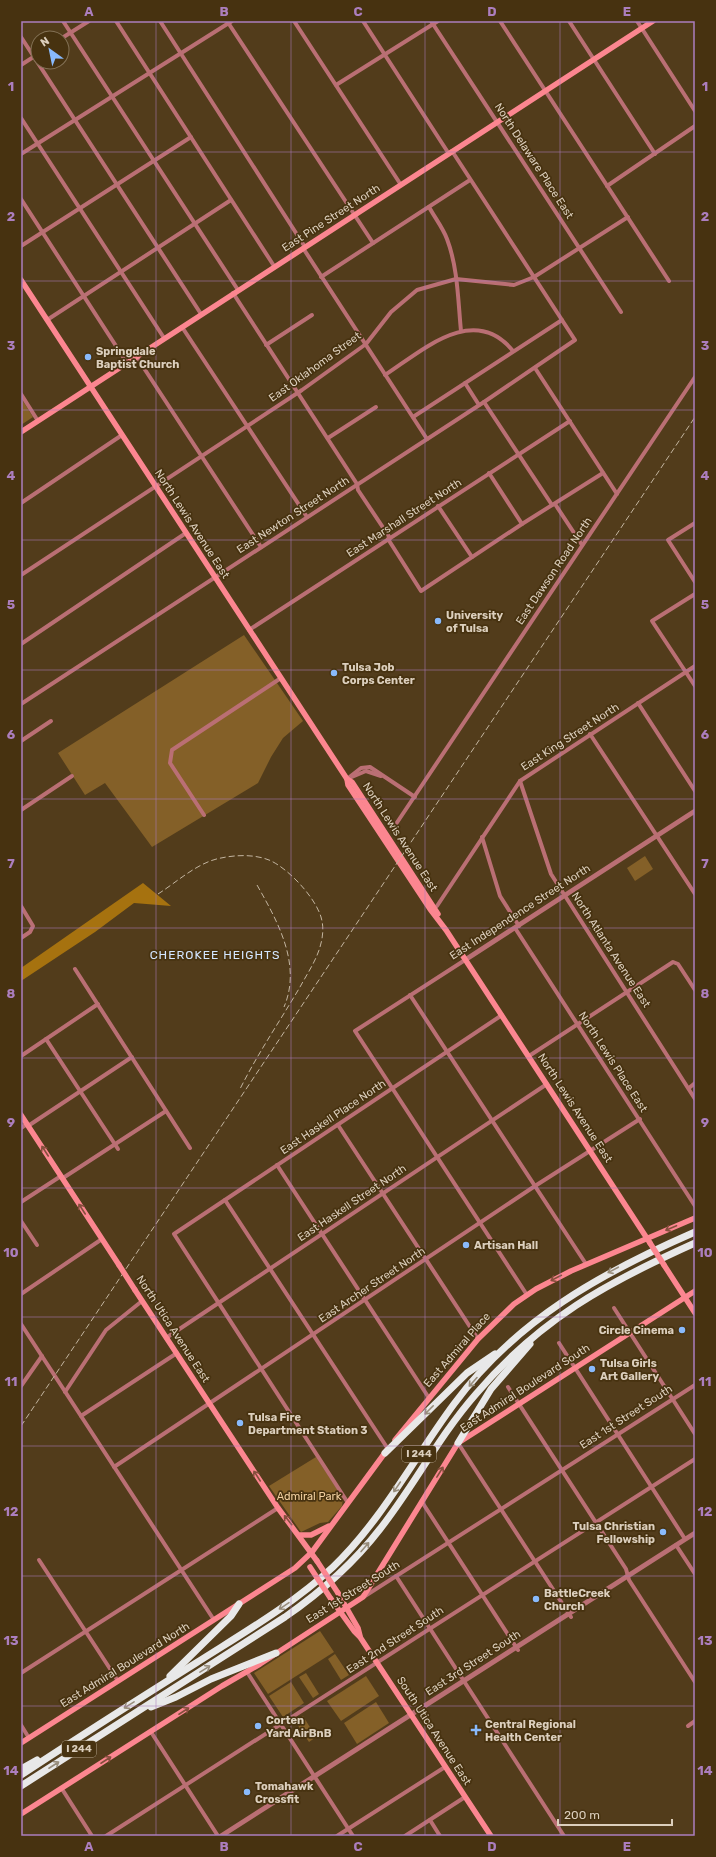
<svg xmlns="http://www.w3.org/2000/svg" width="716" height="1857" viewBox="0 0 716 1857" font-family="Rubik,sans-serif">
<rect width="100%" height="100%" fill="#523c1b"/>
<g fill="#846028">
<path d="M21 398 33 417 21 425Z"/>
<path d="M244 635 303 721 283 738 271 757 258 783 152 847 105 783 85 795 58 753Z"/>
<path d="M645 856 653 869 635 881 627 868Z"/>
<path d="M316 1457 343 1498 342 1506 328 1522 320 1523 301 1532 269 1486Z"/>
<path d="M320 1631 334 1652 268 1694 254 1673Z"/>
<path d="M335 1654 349 1675 341 1680 328 1659Z"/>
<path d="M306 1673 319 1694 313 1698 299 1677Z"/>
<path d="M366 1676 379 1696 341 1721 327 1701Z"/>
<path d="M291 1682 304 1703 283 1717 269 1696Z"/>
<path d="M376 1702 389 1723 357 1744 344 1723Z"/>
<path d="M303 1716 316 1737 309 1742 295 1721Z"/>
</g>
<path fill="#a6720f" d="M143 883 171 906 134 903 95 932 21 981V968Z"/>
<g fill="none" stroke-linecap="round" stroke-linejoin="round">
<g stroke="#ba6f74" stroke-width="4">
<path d="M63 21 238 290"/>
<path d="M116 21 274 266"/>
<path d="M160 21 305 247"/>
<path d="M227 21 373 243"/>
<path d="M294 21 401 185"/>
<path d="M363 21 449 154"/>
<path d="M431 21 621 312"/>
<path d="M500 21 669 281"/>
<path d="M569 21 655 154"/>
<path d="M637 21 695 111"/>
<path d="M21 37 201 314"/>
<path d="M62 38 89 21"/>
<path d="M21 65 38 54"/>
<path d="M336 85 438 21"/>
<path d="M21 118 164 338"/>
<path d="M21 154 232 21"/>
<path d="M607 186 695 126"/>
<path d="M21 199 127 363"/>
<path d="M429 207C435 218 443 228 447 239 458 268 458 301 461 331"/>
<path d="M21 246 191 137"/>
<path d="M303 248 427 439"/>
<path d="M321 277 470 180"/>
<path d="M233 293 357 484 358 490 390 538"/>
<path d="M47 320 231 200"/>
<path d="M182 327 307 517"/>
<path d="M266 345 312 315"/>
<path d="M136 356 261 547"/>
<path d="M535 368 617 494"/>
<path d="M385 375C423 350 474 303 513 351"/>
<path d="M465 383 479 405"/>
<path d="M21 394 38 421"/>
<path d="M484 402 552 505"/>
<path d="M413 417 562 320"/>
<path d="M328 438 376 407"/>
<path d="M489 473 522 524"/>
<path d="M21 503 122 435"/>
<path d="M555 504 582 545"/>
<path d="M438 506 472 557"/>
<path d="M695 523 668 540 695 582"/>
<path d="M388 539 421 591 522 524 603 473"/>
<path d="M21 575 302 390 366 344 391 312 417 290 456 279 514 285 534 277 628 217"/>
<path d="M695 594 652 621 695 686"/>
<path d="M249 630 570 421"/>
<path d="M21 644 186 533"/>
<path d="M638 703 695 791"/>
<path d="M21 704 484 402 575 340 452 151"/>
<path d="M590 734 695 894"/>
<path d="M21 741 51 721"/>
<path d="M347 779 361 768 370 767 415 797"/>
<path d="M347 779 366 771 381 776"/>
<path d="M520 781 551 874 695 1099"/>
<path d="M21 810 72 776"/>
<path d="M204 815 170 763 172 750 281 678"/>
<path d="M392 830 695 377"/>
<path d="M482 837 500 896 519 926"/>
<path d="M21 906 33 926 30 932 21 938"/>
<path d="M437 906 520 781 695 666"/>
<path d="M515 928 695 1206"/>
<path d="M465 960 355 1031 527 1295"/>
<path d="M75 969 190 1148"/>
<path d="M410 995 586 1264"/>
<path d="M46 1039 118 1149"/>
<path d="M21 1056 98 1004"/>
<path d="M529 1056 673 962 678 964 695 990"/>
<path d="M689 1088 695 1083"/>
<path d="M338 1125 478 1339"/>
<path d="M28 1126 132 1057"/>
<path d="M21 1128 27 1124"/>
<path d="M277 1165 429 1398"/>
<path d="M63 1178 166 1111"/>
<path d="M225 1200 388 1449"/>
<path d="M21 1202 61 1176"/>
<path d="M21 1221 37 1245"/>
<path d="M21 1294 102 1239"/>
<path d="M614 1308 695 1434"/>
<path d="M21 1324 214 1620"/>
<path d="M166 1338 547 1084"/>
<path d="M559 1343 685 1539"/>
<path d="M21 1386 42 1356"/>
<path d="M508 1387 626 1569 629 1580 695 1682"/>
<path d="M65 1392 106 1330 142 1301"/>
<path d="M81 1416 177 1353"/>
<path d="M458 1443 571 1617"/>
<path d="M114 1467 535 1186 640 1119"/>
<path d="M422 1502 518 1650"/>
<path d="M348 1503 174 1234 502 1015"/>
<path d="M676 1545 695 1574"/>
<path d="M39 1560 118 1681"/>
<path d="M396 1576 564 1836"/>
<path d="M365 1596 695 1385"/>
<path d="M247 1672 353 1836"/>
<path d="M21 1673 278 1508"/>
<path d="M21 1725 29 1738"/>
<path d="M688 1726 695 1721"/>
<path d="M151 1732 218 1836"/>
<path d="M62 1789 92 1836"/>
<path d="M430 1820 440 1836"/>
<path d="M106 1836 695 1459"/>
<path d="M337 1836 445 1767"/>
<path d="M405 1836 465 1797"/>
</g>
<g stroke="#ba6f74" stroke-width="5">
<path d="M465 960 695 811"/>
<path d="M221 1836 695 1533"/>
</g>
<g stroke="#fc8690" stroke-width="5.5">
<path d="M21 280 347 779 348 785 430 909 446 930 650 1243"/>
<path d="M21 432 653 21"/>
<path d="M347 779 352 782 438 914"/>
<path d="M21 1115 119 1265"/>
<path d="M664 1265 695 1313"/>
<path d="M135 1290 278 1508 317 1561"/>
<path d="M395 1440 478 1339 514 1304 536 1289 571 1271 695 1218"/>
<path d="M300 1535H311L329 1526"/>
<path d="M338 1593 358 1628 360 1636"/>
<path d="M331 1599 354 1631 360 1637 491 1836"/>
<path d="M21 1743 295 1568 312 1552 387 1450"/>
<path d="M21 1814 222 1686 260 1664 363 1597 458 1443 695 1291"/>
</g>
<g stroke="#e8e8e8" stroke-width="7">
<path d="M458 1443 491 1389 530 1344"/>
<path d="M385 1453 467 1373 495 1354"/>
<path d="M170 1676 231 1616 239 1604"/>
<path d="M151 1707 176 1697 211 1679 276 1653"/>
<path d="M21 1769 37 1760"/>
<path d="M21 1775C79 1737 137 1700 196 1663 243 1633 292 1605 333 1567 382 1520 414 1458 454 1404 516 1320 601 1273 695 1232"/>
<path d="M21 1786 285 1617C321 1592 353 1564 380 1529 414 1486 439 1436 476 1394 540 1319 606 1283 695 1243"/>
</g>
<g stroke="#c3b5a0" stroke-width="1" stroke-dasharray="6 3" stroke-linecap="butt">
<path d="M257 885C278 922 302 965 284 1007"/>
<path d="M158 894C177 882 198 862 221 858 235 855 254 854 269 860 288 868 315 897 321 917 324 927 323 937 320 947 316 961 307 974 300 987 280 1021 258 1053 240 1089"/>
<path d="M21 1426 695 417"/>
</g>
<g stroke="#fc8690" stroke-width="5.5">
<path d="M650 1243 664 1265"/>
<path d="M119 1265 135 1290"/>
<path d="M317 1561 338 1593"/>
<path d="M310 1567 331 1599"/>
</g>
</g>
<defs><path id="oneway-shaft" d="M-6 0H5M1.5-3L5.5 0L1.5 3" fill="none" stroke-width="1.6" stroke-linecap="round" stroke-linejoin="round"/></defs>
<g stroke="#864f3d">
<use href="#oneway-shaft" transform="translate(45 1151) rotate(-123)"/>
<use href="#oneway-shaft" transform="translate(82 1209) rotate(-123)"/>
<use href="#oneway-shaft" transform="translate(671 1228) rotate(157)"/>
<use href="#oneway-shaft" transform="translate(556 1278) rotate(153)"/>
<use href="#oneway-shaft" transform="translate(440 1472) rotate(-58)"/>
<use href="#oneway-shaft" transform="translate(257 1476) rotate(-123)"/>
<use href="#oneway-shaft" transform="translate(288 1520) rotate(-129)"/>
<use href="#oneway-shaft" transform="translate(184 1711) rotate(-33)"/>
<use href="#oneway-shaft" transform="translate(106 1760) rotate(-33)"/>
</g>
<g stroke="#988d7c">
<use href="#oneway-shaft" transform="translate(613 1270) rotate(152)"/>
<use href="#oneway-shaft" transform="translate(473 1382) rotate(132)"/>
<use href="#oneway-shaft" transform="translate(429 1410) rotate(135)"/>
<use href="#oneway-shaft" transform="translate(397 1487) rotate(124)"/>
<use href="#oneway-shaft" transform="translate(365 1547) rotate(-49)"/>
<use href="#oneway-shaft" transform="translate(284 1606) rotate(146)"/>
<use href="#oneway-shaft" transform="translate(205 1669) rotate(-32)"/>
<use href="#oneway-shaft" transform="translate(129 1705) rotate(148)"/>
<use href="#oneway-shaft" transform="translate(54 1765) rotate(-33)"/>
</g>
<path fill="none" stroke="#ac7ebe" stroke-width="1" stroke-opacity="0.55" d="M156 21V1836M291 21V1836M425 21V1836M560 21V1836M21 152H695M21 281H695M21 410H695M21 540H695M21 670H695M21 799H695M21 928H695M21 1058H695M21 1188H695M21 1317H695M21 1446H695M21 1576H695M21 1706H695"/>
<g fill="#89bafc" stroke="#473210" stroke-width="1.5">
<circle cx="88" cy="357" r="4"/>
<circle cx="438" cy="621" r="4"/>
<circle cx="334" cy="673" r="4"/>
<circle cx="466" cy="1245" r="4"/>
<circle cx="682" cy="1330" r="4"/>
<circle cx="592" cy="1369" r="4"/>
<circle cx="240" cy="1423" r="4"/>
<circle cx="663" cy="1532" r="4"/>
<circle cx="536" cy="1599" r="4"/>
<circle cx="258" cy="1726" r="4"/>
<path d="M474 1724h4v4h4v4h-4v4h-4v-4h-4v-4h4z"/>
<circle cx="247" cy="1792" r="4"/>
</g>
<g text-anchor="middle" dominant-baseline="central" stroke-width="3.5" stroke-linejoin="round" paint-order="stroke">
<g fill="#473210" stroke="#afa089" stroke-width="1">
<rect x="402" y="1446" width="34" height="16" rx="3"/>
<rect x="62" y="1741" width="34" height="16" rx="3"/>
</g>
<g font-size="10" font-weight="bold" fill="#dccfbd">
<text x="419" y="1454">I 244</text>
<text x="79" y="1749">I 244</text>
</g>
<g font-size="11" fill="#dccfbd" stroke="#473210">
<text transform="translate(534 161) rotate(57)">North Delaware Place East</text>
<text transform="translate(331 218) rotate(-33)">East Pine Street North</text>
<text transform="translate(315 367) rotate(-36)">East Oklahoma Street</text>
<text transform="translate(293 515) rotate(-33)">East Newton Street North</text>
<text transform="translate(404 518) rotate(-33)">East Marshall Street North</text>
<text transform="translate(192 524) rotate(57)">North Lewis Avenue East</text>
<text transform="translate(554 571) rotate(-56)">East Dawson Road North</text>
<text transform="translate(570 737) rotate(-33)">East King Street North</text>
<text transform="translate(400 837) rotate(57)">North Lewis Avenue East</text>
<text transform="translate(520 912) rotate(-33)">East Independence Street North</text>
<text transform="translate(611 950) rotate(57)">North Atlanta Avenue East</text>
<text transform="translate(613 1062) rotate(57)">North Lewis Place East</text>
<text transform="translate(575 1108) rotate(57)">North Lewis Avenue East</text>
<text transform="translate(333 1117) rotate(-34)">East Haskell Place North</text>
<text transform="translate(352 1203) rotate(-34)">East Haskell Street North</text>
<text transform="translate(372 1285) rotate(-34)">East Archer Street North</text>
<text transform="translate(173 1329) rotate(57)">North Utica Avenue East</text>
<text transform="translate(457 1350) rotate(-49)">East Admiral Place</text>
<text transform="translate(525 1388) rotate(-33)">East Admiral Boulevard South</text>
<text transform="translate(626 1417) rotate(-33)">East 1st Street South</text>
<text transform="translate(353 1592) rotate(-32)">East 1st Street South</text>
<text transform="translate(395 1640) rotate(-33)">East 2nd Street South</text>
<text transform="translate(473 1663) rotate(-33)">East 3rd Street South</text>
<text transform="translate(125 1665) rotate(-32)">East Admiral Boulevard North</text>
<text transform="translate(434 1731) rotate(57)">South Utica Avenue East</text>
</g>
<g font-size="11" font-weight="bold" fill="#dccfbd" stroke="#473210" text-anchor="start">
<text x="96" y="351">Springdale<tspan x="96" dy="13">Baptist Church</tspan></text>
<text x="446" y="615">University<tspan x="446" dy="13">of Tulsa</tspan></text>
<text x="342" y="667">Tulsa Job<tspan x="342" dy="13">Corps Center</tspan></text>
<text x="474" y="1245">Artisan Hall</text>
<text x="674" y="1330" text-anchor="end">Circle Cinema</text>
<text x="600" y="1363">Tulsa Girls<tspan x="600" dy="13">Art Gallery</tspan></text>
<text x="248" y="1417">Tulsa Fire<tspan x="248" dy="13">Department Station 3</tspan></text>
<text x="655" y="1526" text-anchor="end">Tulsa Christian<tspan x="655" dy="13">Fellowship</tspan></text>
<text x="544" y="1593">BattleCreek<tspan x="544" dy="13">Church</tspan></text>
<text x="266" y="1720">Corten<tspan x="266" dy="13">Yard AirBnB</tspan></text>
<text x="485" y="1724">Central Regional<tspan x="485" dy="13">Health Center</tspan></text>
<text x="255" y="1786">Tomahawk<tspan x="255" dy="13">Crossfit</tspan></text>
</g>
<g font-size="11" fill="#f2d0a1" stroke="#473210">
<text x="309" y="1496">Admiral Park</text>
</g>
<g font-size="12" letter-spacing="1" fill="#d3e6ff" stroke="#473210">
<text x="215" y="955">CHEROKEE HEIGHTS</text>
</g>
</g>
<rect width="716" height="1857" fill="none" stroke="#473210" stroke-width="44"/>
<g transform="translate(50 50) rotate(327)"><circle r="19" fill="#473210" stroke="#837155"/>
<path d="M0-3L7 15L0 10L-7 15Z" fill="#89bafc"/>
<text y="-6" font-size="11" font-weight="bold" text-anchor="middle" fill="#dccfbd">N</text>
</g>
<path d="M558 1819v6h114v-6" fill="none" stroke="#dccfbd" stroke-width="2"/>
<text x="564" y="1819" font-size="12" fill="#dccfbd" stroke="#473210" stroke-width="3" paint-order="stroke">200 m</text>
<rect x="22" y="22" width="672" height="1813" fill="none" stroke="#ac7ebe" stroke-width="1.5"/>
<g font-size="13" text-anchor="middle" font-weight="bold" fill="#ac7ebe">
<text x="89" y="16">A</text>
<text x="224" y="16">B</text>
<text x="358" y="16">C</text>
<text x="492" y="16">D</text>
<text x="627" y="16">E</text>
<text x="11" y="91">1</text>
<text x="705" y="91">1</text>
<text x="11" y="221">2</text>
<text x="705" y="221">2</text>
<text x="11" y="350">3</text>
<text x="705" y="350">3</text>
<text x="11" y="480">4</text>
<text x="705" y="480">4</text>
<text x="11" y="609">5</text>
<text x="705" y="609">5</text>
<text x="11" y="739">6</text>
<text x="705" y="739">6</text>
<text x="11" y="868">7</text>
<text x="705" y="868">7</text>
<text x="11" y="998">8</text>
<text x="705" y="998">8</text>
<text x="11" y="1127">9</text>
<text x="705" y="1127">9</text>
<text x="11" y="1257">10</text>
<text x="705" y="1257">10</text>
<text x="11" y="1386">11</text>
<text x="705" y="1386">11</text>
<text x="11" y="1516">12</text>
<text x="705" y="1516">12</text>
<text x="11" y="1645">13</text>
<text x="705" y="1645">13</text>
<text x="11" y="1775">14</text>
<text x="705" y="1775">14</text>
<text x="89" y="1851">A</text>
<text x="224" y="1851">B</text>
<text x="358" y="1851">C</text>
<text x="492" y="1851">D</text>
<text x="627" y="1851">E</text>
</g>
</svg>
